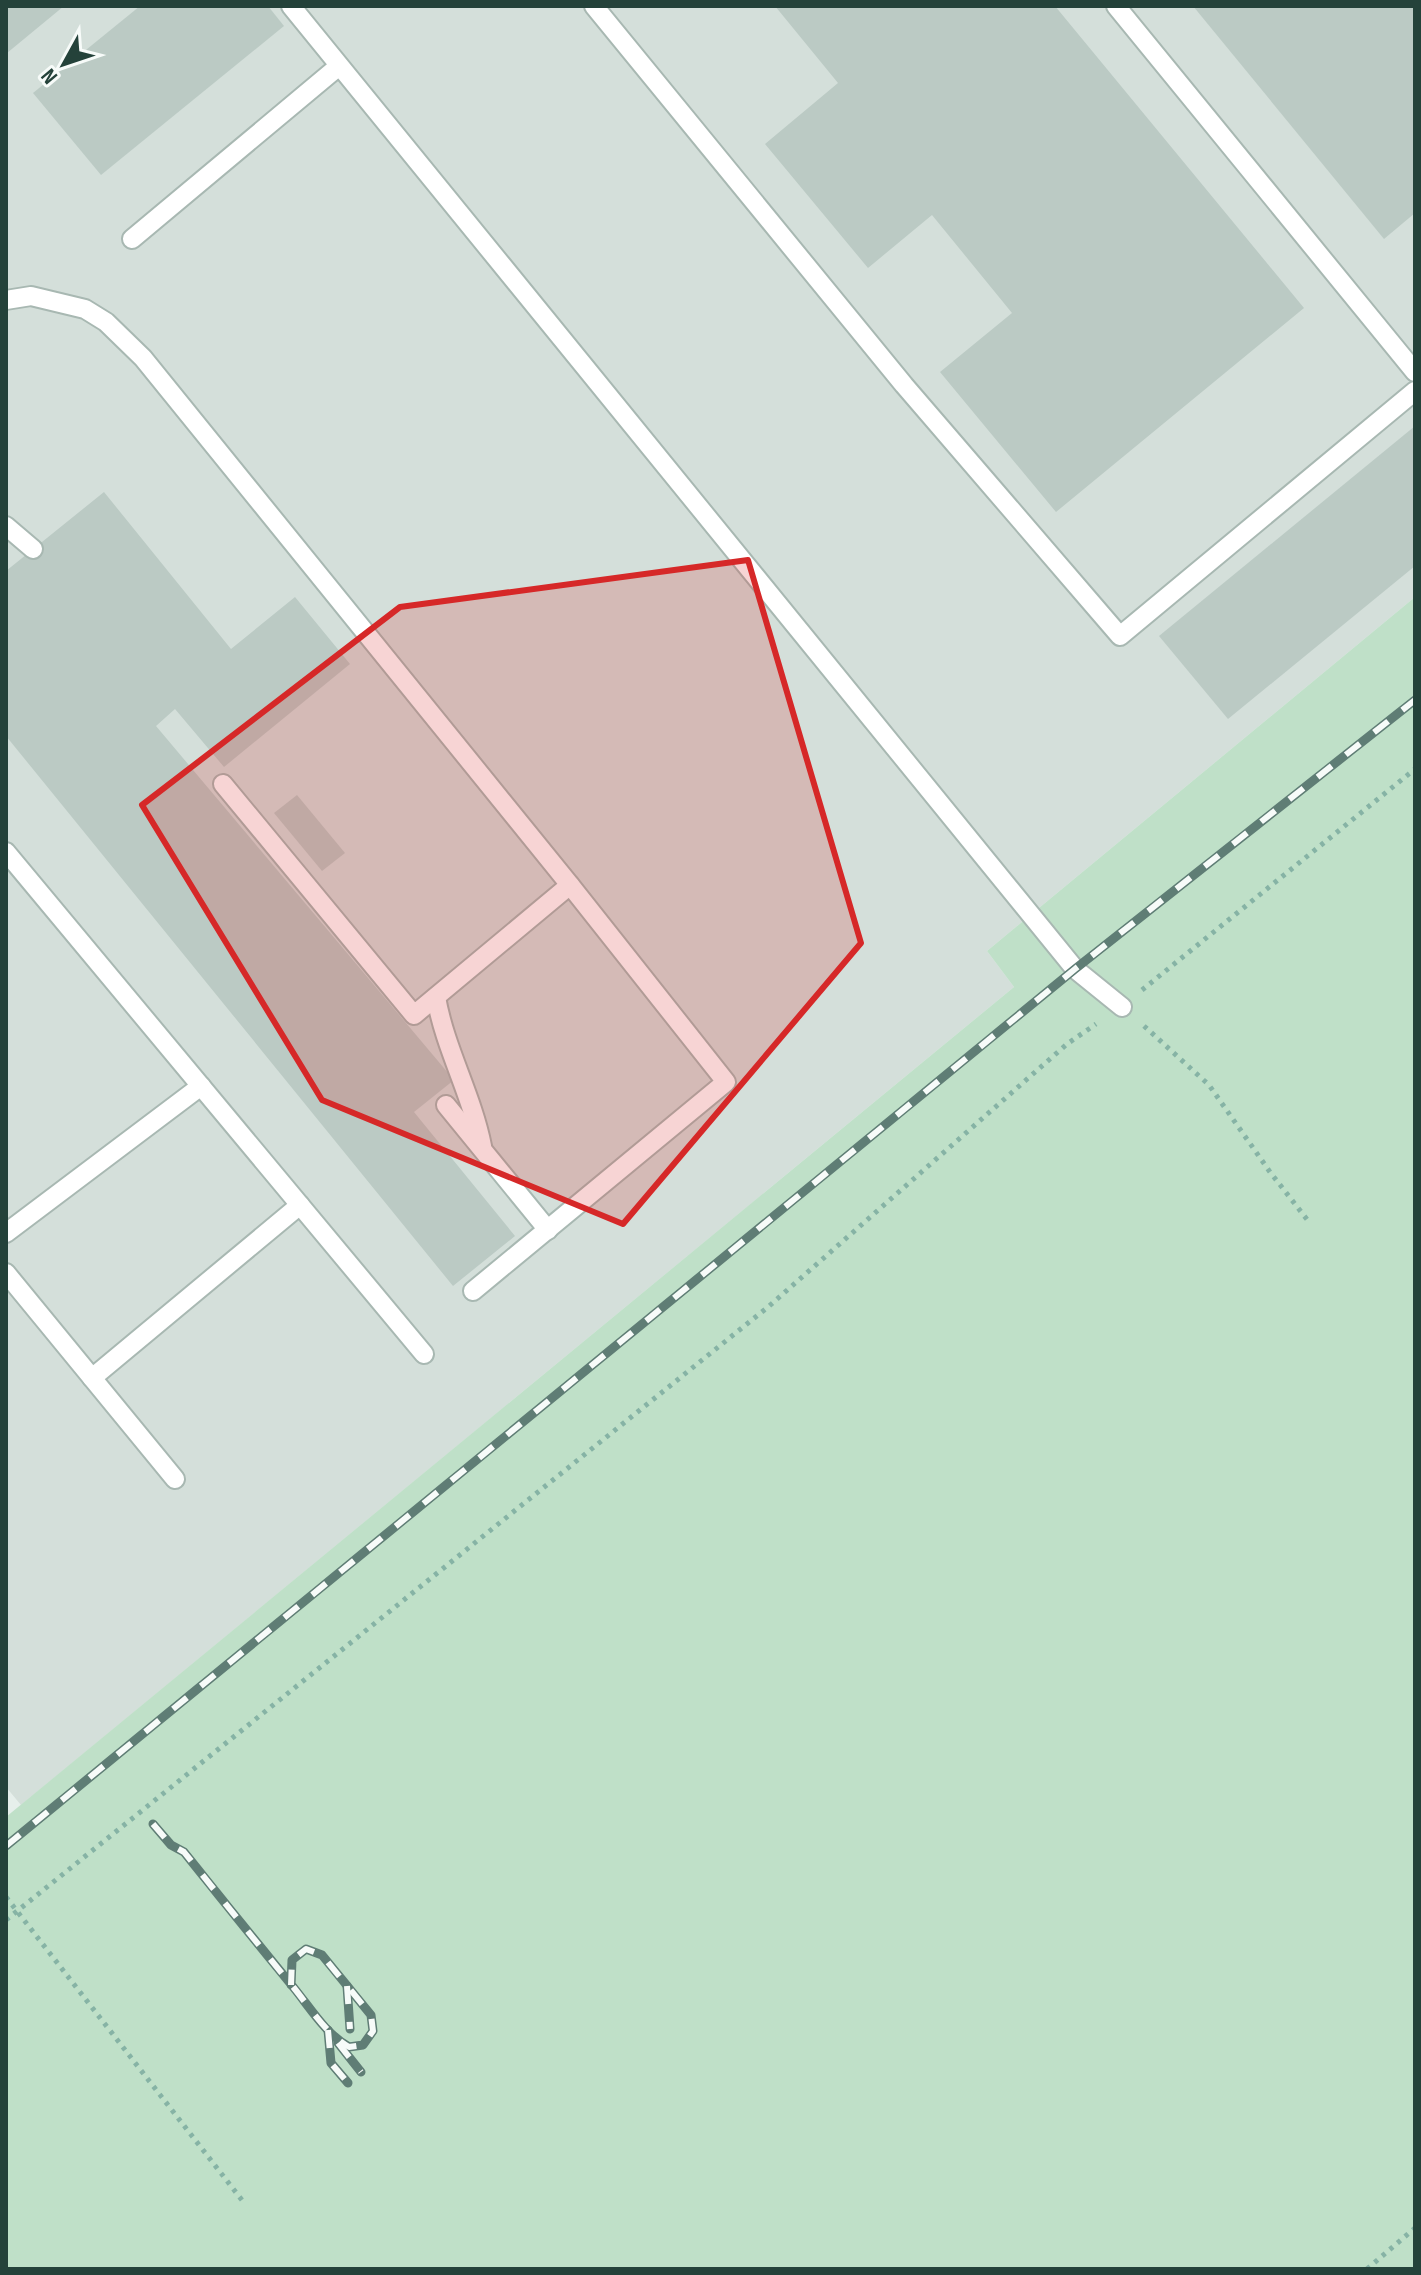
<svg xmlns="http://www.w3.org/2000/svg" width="1421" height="2275" viewBox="0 0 1421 2275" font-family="'Sofia Sans Condensed',sans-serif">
<rect width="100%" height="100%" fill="#e6efeb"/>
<path fill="#d4dfda" d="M6 6H1415V597L987 951 1014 987 21 1805 6 1787Z"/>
<path fill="#bfe0c8" d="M1415 597V2269H6V1817L1014 987 987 951Z"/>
<g fill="#bbcac4">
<path d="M6 6H64L7 53Z"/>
<path d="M140 6H268L284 26 101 175 33 93Z"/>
<path d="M775 6H1055L1304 308 1056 512 940 372 1012 313 932 215 868 268 765 144 838 83Z"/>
<path d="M1193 6H1415V213L1384 239Z"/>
<path d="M1415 426V566L1228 719 1159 636Z"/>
<path d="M104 492 231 649 295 597 350 664 224 767 175 709 156 726 454 1080 414 1112 515 1236 453 1286 6 736V571Z"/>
<path d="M297 795 345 853 322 871 274 813Z"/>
</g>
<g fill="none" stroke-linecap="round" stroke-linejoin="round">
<defs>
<g id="lane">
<path d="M291 6 1075 969 1122 1007"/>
<path d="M594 6 904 385 1120 636 1415 391"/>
<path d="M1116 6 1415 372"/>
<path d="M132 239 339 66"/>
<path d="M6 300 31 296 85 309 106 322 143 358 570 885 726 1082 473 1291"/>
<path d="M6 526 33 549"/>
<path d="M223 784 414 1015 570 885"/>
<path d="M6 852 424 1354"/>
<path d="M436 997C445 1049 472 1095 482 1146"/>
<path d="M446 1105 548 1230"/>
<path d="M6 1233 201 1086"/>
<path d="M6 1273 175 1479"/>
<path d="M92 1378 300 1205"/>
</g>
</defs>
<use href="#lane" stroke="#a8b8b2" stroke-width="22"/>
<g stroke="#86b3a5" stroke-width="5" stroke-dasharray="4 6" stroke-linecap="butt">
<path d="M1142 990 1415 769"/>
<path d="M1144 1026 1209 1085 1270 1172 1309 1222"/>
<path d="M6 1897 245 2204"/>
<path d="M6 1920 768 1307 1067 1044 1096 1024"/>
<path d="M1367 2269 1415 2228"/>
</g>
<use href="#lane" stroke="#fff" stroke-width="18"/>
<defs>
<g id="rail">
<path d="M153 1824 171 1845 184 1852C220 1897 257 1943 294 1988 311 2009 326 2034 349 2047L363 2045 373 2031 371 2015 322 1955 306 1949 292 1960 291 1985"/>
<path d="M6 1846 1075 969 1415 700"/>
<path d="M347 1986 350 2029"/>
<path d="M328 2030 331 2063 348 2083"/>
<path d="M338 2043 361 2072"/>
</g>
</defs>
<use href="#rail" stroke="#5f7d75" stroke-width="9"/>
<use href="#rail" stroke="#f7fbf9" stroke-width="6" stroke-dasharray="18" stroke-linecap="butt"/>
</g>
<path fill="#d62828" fill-opacity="0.2" stroke="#d62828" stroke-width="6" stroke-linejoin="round" d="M748 560 861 943 623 1224 322 1100 142 805 400 607Z"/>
<rect width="1421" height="2275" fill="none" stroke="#24423a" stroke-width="16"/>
<g transform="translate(64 64) rotate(230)" stroke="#f7fbf9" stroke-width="6" paint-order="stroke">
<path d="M0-6L14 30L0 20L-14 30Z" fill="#24423a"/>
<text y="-12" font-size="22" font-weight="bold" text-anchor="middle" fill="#24423a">N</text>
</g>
</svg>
